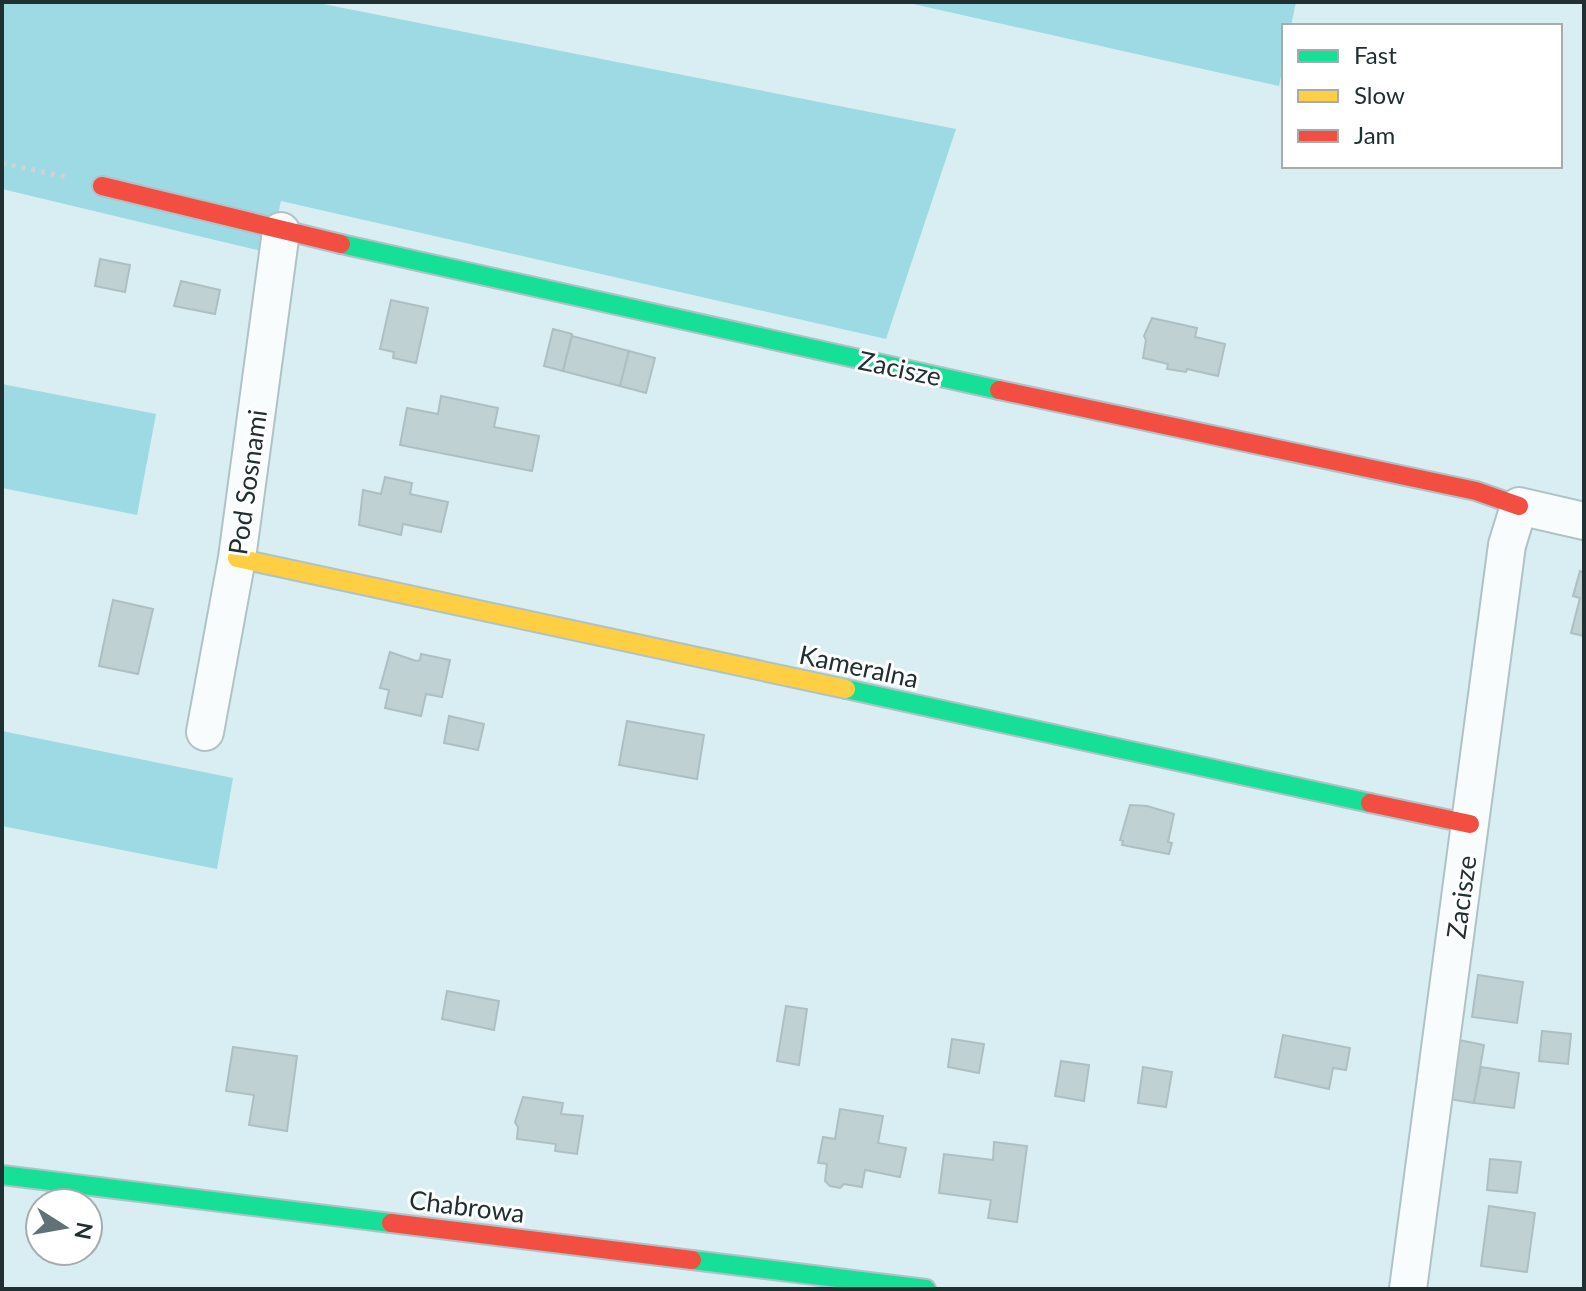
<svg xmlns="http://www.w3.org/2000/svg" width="1586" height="1291" viewBox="0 0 1586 1291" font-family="Lato,sans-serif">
<rect width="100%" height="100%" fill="#d8eef2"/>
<g fill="#9edae3">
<path d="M2 2H313L956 129 886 339 281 201 270 253 2 189Z"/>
<path d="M904 2H1296L1291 26H1284V62L1279 86Z"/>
<path d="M2 384 156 414 137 515 2 488Z"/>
<path d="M2 731 233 778 217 869 2 826Z"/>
</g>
<g fill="#c0d1d4" stroke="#aebfc2" stroke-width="2">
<path d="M100 259 130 265 125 292 95 286Z"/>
<path d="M181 281 220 290 215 314 174 306Z"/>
<path d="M391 300 428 308 416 363 393 358 394 352 380 349Z"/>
<path d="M1152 318 1197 328 1195 337 1225 344 1218 376 1187 369 1186 372 1167 369 1168 364 1143 358 1146 340 1144 336Z"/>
<path d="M553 329 572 334 563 371 544 366Z"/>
<path d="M572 336 629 351 620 386 563 371Z"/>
<path d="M629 351 655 358 646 393 620 386Z"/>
<path d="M441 396 498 408 494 427 539 436 532 471 400 445 407 408 438 414Z"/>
<path d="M385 477 412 483 410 494 448 502 441 532 403 524 401 535 359 525 363 490 381 494Z"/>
<path d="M1580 571 1584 573V636L1571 633 1580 598 1573 596Z"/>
<path d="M113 600 153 609 138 674 99 666Z"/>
<path d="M390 652 416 661 420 660 421 654 450 660 442 697 426 694 421 716 385 708 389 690 380 688Z"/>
<path d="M449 716 484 724 478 750 444 743Z"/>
<path d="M627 721 704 735 697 779 619 765Z"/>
<path d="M1130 805 1147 806 1174 814 1168 842 1172 843 1169 854 1122 845 1123 841 1120 840Z"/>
<path d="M1478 975 1523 982 1517 1023 1472 1017Z"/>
<path d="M447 991 499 1001 494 1030 442 1019Z"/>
<path d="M786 1006 807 1009 799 1065 777 1061Z"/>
<path d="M1542 1031 1571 1034 1568 1064 1539 1061Z"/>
<path d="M1283 1035 1350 1048 1346 1070 1333 1068 1329 1089 1275 1077Z"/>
<path d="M952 1039 984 1044 979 1073 948 1067Z"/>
<path d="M1459 1040 1484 1045 1474 1103 1449 1099Z"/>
<path d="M233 1047 297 1056 287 1131 249 1125 254 1095 226 1091Z"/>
<path d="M1061 1061 1089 1065 1084 1101 1055 1096Z"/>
<path d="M1143 1067 1172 1072 1166 1107 1138 1103Z"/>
<path d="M1481 1067 1519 1073 1514 1108 1474 1103Z"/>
<path d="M523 1097 563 1103 561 1114 583 1116 577 1154 555 1151 556 1144 517 1139 518 1127 515 1122Z"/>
<path d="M840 1109 883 1116 878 1143 906 1148 900 1177 865 1170 862 1187 844 1184 840 1188 830 1186 825 1181 827 1164 818 1163 823 1137 835 1139Z"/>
<path d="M994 1142 1027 1146 1017 1222 988 1218 991 1200 939 1193 944 1154 993 1160Z"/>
<path d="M1490 1159 1521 1162 1517 1193 1487 1190Z"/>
<path d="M1489 1206 1535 1213 1527 1272 1481 1266Z"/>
</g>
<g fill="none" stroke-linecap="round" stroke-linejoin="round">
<defs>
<g id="street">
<path d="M205 732 237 558 281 231"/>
<path d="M1408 1289 1507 545 1519 506 1584 521"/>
</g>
<g id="fast">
<path d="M341 244 999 390"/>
<path d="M846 689 1370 803"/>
<path d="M2 1175 391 1223"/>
<path d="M692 1260 926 1289"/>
</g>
<path id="slow" d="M237 558 846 689"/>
<g id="jam">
<path d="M102 186 341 244"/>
<path d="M999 390 1476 491 1519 506"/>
<path d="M1370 803 1470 824"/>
<path d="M391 1223 692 1260"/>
</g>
</defs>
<use href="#street" stroke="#b0c2c5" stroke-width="40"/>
<use href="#fast" stroke="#b0c2c5" stroke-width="22"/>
<use href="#slow" stroke="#b0c2c5" stroke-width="22"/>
<use href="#jam" stroke="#b0c2c5" stroke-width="22"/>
<path stroke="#cdd4d5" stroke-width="5" stroke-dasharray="4 6" stroke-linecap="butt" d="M2 163 66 177"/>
<use href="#street" stroke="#f9fcfd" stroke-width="36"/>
<use href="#fast" stroke="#16e098" stroke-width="18"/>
<use href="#slow" stroke="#ffcf43" stroke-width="18"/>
<use href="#jam" stroke="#f24e42" stroke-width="18"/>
</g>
<g text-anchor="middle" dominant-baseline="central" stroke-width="6" stroke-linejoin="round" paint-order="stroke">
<g font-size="26" fill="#202f31" stroke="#fff">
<text transform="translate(900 368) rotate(12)">Zacisze</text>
<text transform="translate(247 482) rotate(-82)">Pod Sosnami</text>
<text transform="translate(859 666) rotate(12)">Kameralna</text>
<text transform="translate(1461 897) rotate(-82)">Zacisze</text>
<text transform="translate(467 1206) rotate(7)">Chabrowa</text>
</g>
</g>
<rect width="1586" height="1291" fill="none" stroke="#202f31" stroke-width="8"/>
<rect x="1282" y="24" width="280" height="144" fill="#ffffff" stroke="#a6acad" stroke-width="2"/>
<rect x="1298" y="50" width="40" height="12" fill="#16e098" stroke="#a6acad" stroke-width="2"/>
<text x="1354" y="64" font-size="24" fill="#202f31">Fast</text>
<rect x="1298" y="90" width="40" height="12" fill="#ffcf43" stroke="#a6acad" stroke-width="2"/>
<text x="1354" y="104" font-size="24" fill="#202f31">Slow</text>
<rect x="1298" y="130" width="40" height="12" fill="#f24e42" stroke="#a6acad" stroke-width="2"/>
<text x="1354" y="144" font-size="24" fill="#202f31">Jam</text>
<g transform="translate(64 1227) rotate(101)"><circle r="38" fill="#ffffff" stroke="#a6acad" stroke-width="2"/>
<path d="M0-6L14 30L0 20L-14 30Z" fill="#607275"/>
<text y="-12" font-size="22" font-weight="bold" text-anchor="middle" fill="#202f31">N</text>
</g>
</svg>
